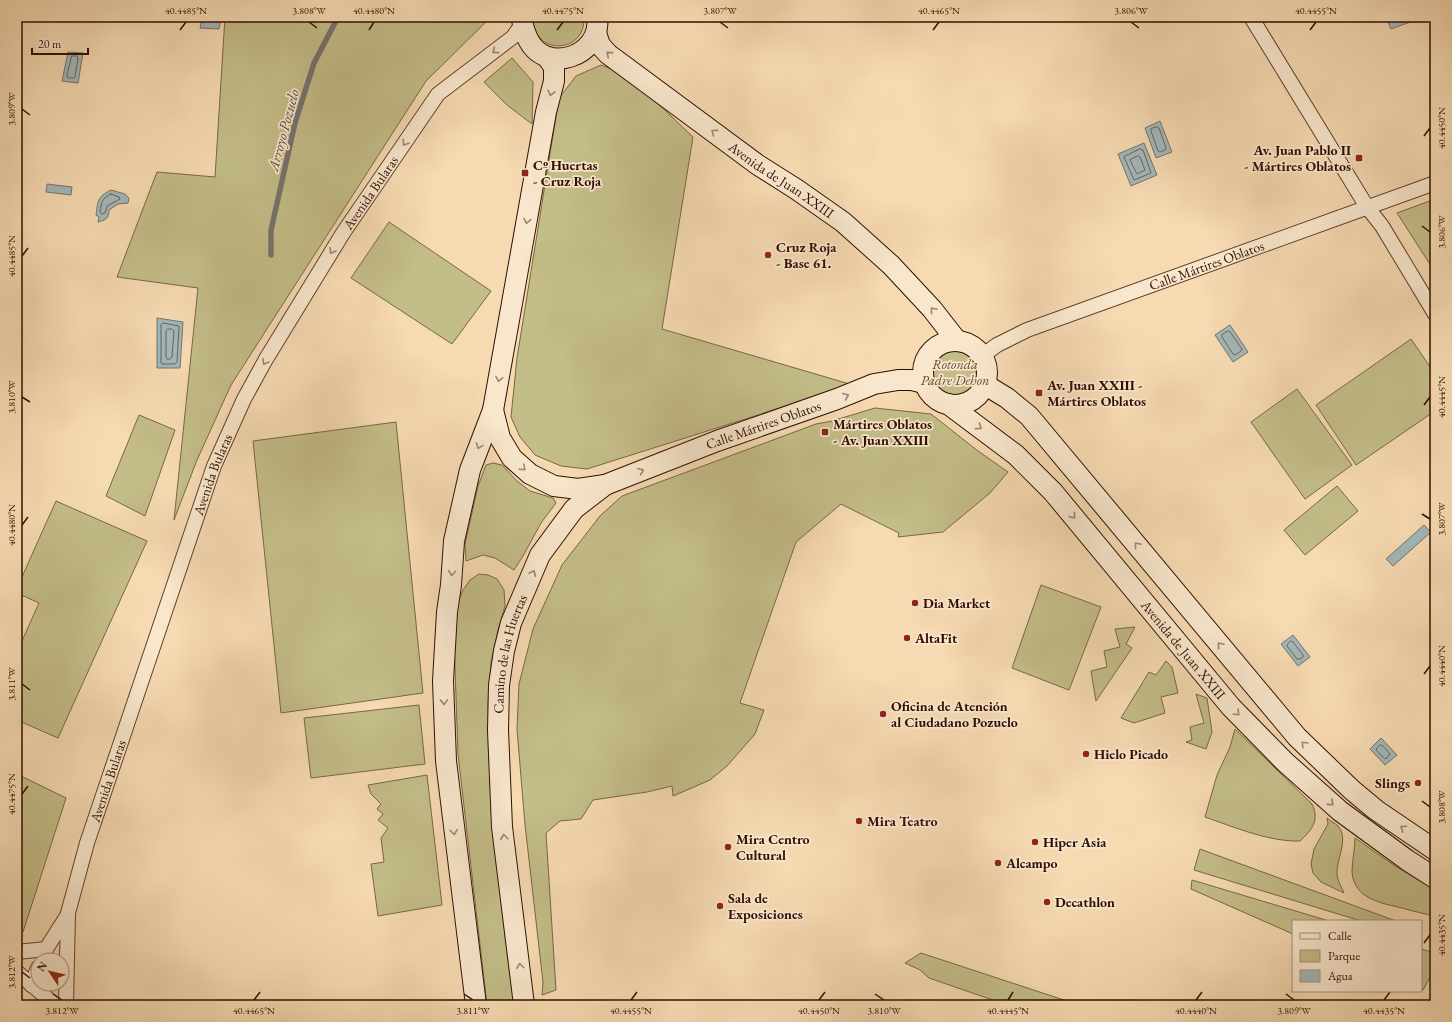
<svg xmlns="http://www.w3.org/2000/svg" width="1452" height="1022" viewBox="0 0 1452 1022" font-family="'EB Garamond',serif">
<rect width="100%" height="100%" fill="#f6dab2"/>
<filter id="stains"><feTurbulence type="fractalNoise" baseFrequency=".005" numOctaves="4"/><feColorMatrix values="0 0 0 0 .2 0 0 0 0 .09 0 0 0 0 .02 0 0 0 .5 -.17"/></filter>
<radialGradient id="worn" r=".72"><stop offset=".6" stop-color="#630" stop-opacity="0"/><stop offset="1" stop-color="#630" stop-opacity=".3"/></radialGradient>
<g fill="#c3bd88" stroke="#7a6644">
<path d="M225 17H491L426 81 231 385 197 460 174 520 198 288 117 277 157 172 215 177Z"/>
<path d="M533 17H584C586 55 532 56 533 17Z"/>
<path d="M512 58 533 82 532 124 507 105 484 82Z"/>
<path d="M601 65 628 75 693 137 662 329 853 385 587 469 561 466 535 455 520 437 511 417 517 358 559 98 576 76Z"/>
<path d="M1435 199V272L1397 213Z"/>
<path d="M389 222 491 291 452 344 351 278Z"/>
<path d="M1411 339 1435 374V411L1356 465 1316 405Z"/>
<circle cx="955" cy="372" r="26"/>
<path d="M1297 389 1352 465 1305 499 1251 422Z"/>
<path d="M875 408 931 414 978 451 1008 472 990 493 943 532 898 537 899 533 841 504 796 542 740 703 764 710 755 734 727 766 710 780 673 796 672 786 647 792 593 800 581 819 560 821 546 833 556 990 542 995 543 982 525 825 517 729 519 684 533 629 562 565 600 516 622 496 816 424 832 421Z"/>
<path d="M139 415 175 430 145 516 106 496Z"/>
<path d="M396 422 423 693 281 713 253 441Z"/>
<path d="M493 463 502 465 517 481 530 491 553 498 556 503 541 523 523 556 514 570 495 558 483 555 466 561 465 544 478 486 486 465Z"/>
<path d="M1337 486 1358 511 1305 555 1284 530Z"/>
<path d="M56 501 147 541 58 738 17 720V652L39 603 17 593V588Z"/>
<path d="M479 574 488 575 497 579 504 590 505 606 498 630 491 662 488 703 490 787 515 1005H487L458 754 454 639 458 603 463 590 470 580Z"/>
<path d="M1041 585 1101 607 1069 690 1012 668Z"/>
<path d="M1135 627 1126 644 1132 648 1096 701 1091 671 1107 667 1104 651 1120 647 1115 629Z"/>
<path d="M1166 661 1172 667 1178 693 1161 697 1165 713 1134 723 1121 718 1149 672 1156 675Z"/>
<path d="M1196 694 1207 698 1212 732 1206 749 1186 742 1192 740 1190 727 1204 723Z"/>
<path d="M419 705 425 764 311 778 304 718Z"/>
<path d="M1235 729 1312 804C1320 820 1312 830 1300 841 1269 842 1234 827 1205 817L1217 775 1230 747Z"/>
<path d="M17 774 66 798 23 932 17 930Z"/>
<path d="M427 775 442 905 378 916 371 864 384 862 381 838 388 828 378 820 383 814 377 809 381 804 371 794 368 785Z"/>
<path d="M1327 818C1330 821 1335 823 1338 826 1349 838 1337 858 1337 872 1337 880 1341 886 1344 893L1321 882 1313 873 1311 864 1314 849 1328 824Z"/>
<path d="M1355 838 1395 866 1435 890V916C1424 914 1413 911 1402 908 1381 903 1354 899 1352 872 1352 861 1355 849 1355 838Z"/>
<path d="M1200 849 1396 921H1361L1194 870Z"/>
<path d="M1192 880 1329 921H1293V934L1191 889Z"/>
<path d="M1421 949 1435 953V968L1423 990 1421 989Z"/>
<path d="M921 953 1073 1003 1072 1005H1007L929 978 920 970 905 963Z"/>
</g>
<g fill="#a3b7b9" stroke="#75736f">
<path d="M202 17 221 19 219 29 200 28Z"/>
<path d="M1386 17H1415L1416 20 1391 29Z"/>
<path d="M68 52 83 53 78 83 62 81Z"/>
<path d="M1160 121 1172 152 1156 158 1145 128Z"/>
<path d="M1144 143 1157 175 1131 186 1118 154Z"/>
<path d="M47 184 72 187 71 195 46 192Z"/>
<path d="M111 190 125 194 129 198 128 203 118 204 109 210C109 218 106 220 98 222L99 217 96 215C98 201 97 197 111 190Z"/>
<path d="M157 318 183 322 180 368H157Z"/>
<path d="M1230 325 1248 352 1233 362 1215 335Z"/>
<path d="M1424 525 1431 532 1393 566 1386 559Z"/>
<path d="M1293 635 1310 657 1298 666 1281 644Z"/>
<path d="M1381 738 1397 755 1385 765 1370 749Z"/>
</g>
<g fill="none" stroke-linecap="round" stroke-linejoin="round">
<g stroke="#6a625d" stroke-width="1">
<path d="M72 56H77L78 58 75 77 73 78H68L67 76Z"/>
<path d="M1157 127 1159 128 1166 148 1165 150 1160 152 1158 151 1151 131V129Z"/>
<path d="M1140 149 1143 150 1151 173 1134 180 1124 157Z"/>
<path d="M1138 156 1140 157 1145 170 1137 174 1130 160Z"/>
<path d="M111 194 119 197 120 199 107 206 105 213 102 214 100 212C101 203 102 198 111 194Z"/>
<path d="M163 323 179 326 177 362 175 364H162L161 363V325Z"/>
<path d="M168 329H172L174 331 172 357 170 359H167L166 357V331Z"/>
<path d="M1228 331 1230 332 1242 349 1241 351 1235 355 1233 354 1222 337V335Z"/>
<path d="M1291 641 1293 642 1303 655V657L1300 659H1297L1287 646 1288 644Z"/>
<path d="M1380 745H1382L1390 754 1386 759 1384 758 1376 750 1377 748Z"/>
</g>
<path stroke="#75736f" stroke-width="5.5" d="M271 255V230L295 123 314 63 338 17"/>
<defs>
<g id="minor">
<path d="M1251 17 1367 207 1382 226 1435 314"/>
<path id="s1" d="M982 356 997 345 1027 330 1435 183"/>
<path d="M17 952 46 949 67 916"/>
<path d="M17 972 55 1005"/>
<path d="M31 985 38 968"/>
<path id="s2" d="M66 1005 68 913 87 843 214 466 244 399 266 359 343 233 438 94 513 37 522 24"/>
</g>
<g id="secondary">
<path d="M522 17C522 25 524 30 527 37 544 77 603 56 597 17"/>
<path id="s3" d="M596 33 600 45 608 54 758 165 796 189 843 222 891 265 932 309 957 341"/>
<circle cx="955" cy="373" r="32"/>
<path d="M984 384 1007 398 1029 416 1297 737 1352 790 1376 810 1435 850"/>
<path id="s4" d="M948 404 1016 455 1053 492 1231 707 1285 762 1340 811 1407 860 1435 878"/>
<path id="s5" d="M493 410 500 438 512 458 530 474 554 486 578 489 605 485 717 441 837 399 874 384 898 380H912L924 383"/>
<path d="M476 1005 446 761 443 681 447 612 451 585 454 541 470 470 493 410 546 112 554 81V67L547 57"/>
<path id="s6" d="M524 1005 502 827 498 730 499 685 504 651 511 623 540 555 574 509 605 485"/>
</g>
</defs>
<use href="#minor" stroke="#62412d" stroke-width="16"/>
<use href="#secondary" stroke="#300e01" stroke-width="22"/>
<use href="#minor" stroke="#f9e7cd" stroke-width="14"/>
<use href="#secondary" stroke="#f9e7cd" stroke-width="20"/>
</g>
<defs><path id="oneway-chevron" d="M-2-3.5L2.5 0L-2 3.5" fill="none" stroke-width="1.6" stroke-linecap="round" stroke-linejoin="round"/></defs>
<g stroke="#9f8571">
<use href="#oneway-chevron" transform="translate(495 51) rotate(143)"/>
<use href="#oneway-chevron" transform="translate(609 54) rotate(-140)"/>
<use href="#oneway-chevron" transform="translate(551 93) rotate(104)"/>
<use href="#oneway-chevron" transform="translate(714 132) rotate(-143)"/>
<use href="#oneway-chevron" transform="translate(405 143) rotate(124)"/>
<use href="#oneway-chevron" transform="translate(527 221) rotate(100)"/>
<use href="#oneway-chevron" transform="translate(332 251) rotate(121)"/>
<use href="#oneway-chevron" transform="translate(933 310) rotate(-130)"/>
<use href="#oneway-chevron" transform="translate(265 362) rotate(120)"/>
<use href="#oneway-chevron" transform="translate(499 379) rotate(101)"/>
<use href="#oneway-chevron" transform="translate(846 396) rotate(-23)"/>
<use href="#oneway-chevron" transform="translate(979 427) rotate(36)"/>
<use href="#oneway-chevron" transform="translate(479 446) rotate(111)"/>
<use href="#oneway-chevron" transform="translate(523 468) rotate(42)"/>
<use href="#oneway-chevron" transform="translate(641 471) rotate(-21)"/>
<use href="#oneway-chevron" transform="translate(1073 516) rotate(51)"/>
<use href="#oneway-chevron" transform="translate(1137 545) rotate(-130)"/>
<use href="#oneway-chevron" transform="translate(452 573) rotate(94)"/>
<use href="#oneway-chevron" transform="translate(533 573) rotate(-66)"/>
<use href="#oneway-chevron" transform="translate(1220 645) rotate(-130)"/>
<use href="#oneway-chevron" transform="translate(444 702) rotate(88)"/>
<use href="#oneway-chevron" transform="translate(1237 713) rotate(45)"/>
<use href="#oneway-chevron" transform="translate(1304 744) rotate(-134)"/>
<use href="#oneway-chevron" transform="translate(1331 803) rotate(41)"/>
<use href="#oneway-chevron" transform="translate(1403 828) rotate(-146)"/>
<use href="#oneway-chevron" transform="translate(454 832) rotate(83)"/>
<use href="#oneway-chevron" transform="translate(504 837) rotate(-97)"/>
<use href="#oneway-chevron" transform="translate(520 966) rotate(-97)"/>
</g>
<path fill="none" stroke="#300e01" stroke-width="1.5" d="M309 22 317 28M720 22 728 28M1131 22 1139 28M180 30 186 22M369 30 374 22M557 30 563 22M933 30 939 22M1310 30 1316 22M22 109 30 115M1424 136 1430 128M1422 226 1430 232M22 256 28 248M22 397 30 402M1424 405 1430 397M1422 514 1430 519M22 525 28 517M1424 674 1430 666M22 684 30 690M22 794 28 786M1422 801 1430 807M1424 943 1430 935M22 972 30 978M53 994 62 1000M464 994 473 1000M875 994 884 1000M1286 994 1294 1000M254 1000 260 992M631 1000 637 992M819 1000 825 992M1008 1000 1013 992M1196 1000 1202 992M1384 1000 1390 992"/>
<g fill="#8f2418" stroke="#f9e7cd" stroke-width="1.5">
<rect x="1355" y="154" width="8" height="8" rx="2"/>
<rect x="521" y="169" width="8" height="8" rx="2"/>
<circle cx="768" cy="255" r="4"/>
<rect x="1035" y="389" width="8" height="8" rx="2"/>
<rect x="821" y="428" width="8" height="8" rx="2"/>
<circle cx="915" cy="603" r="4"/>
<circle cx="907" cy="638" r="4"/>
<circle cx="883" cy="714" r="4"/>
<circle cx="1086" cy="754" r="4"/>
<circle cx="1418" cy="783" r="4"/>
<circle cx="859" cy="821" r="4"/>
<circle cx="1035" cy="842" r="4"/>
<circle cx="728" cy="847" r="4"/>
<circle cx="998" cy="863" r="4"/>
<circle cx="1047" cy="902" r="4"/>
<circle cx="720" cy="906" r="4"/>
</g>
<g text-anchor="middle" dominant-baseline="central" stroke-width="3.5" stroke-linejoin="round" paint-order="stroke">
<g font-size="14" font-weight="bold" fill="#300e01" stroke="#f9e7cd" text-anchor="start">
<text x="1351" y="150" text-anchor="end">Av. Juan Pablo II<tspan x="1351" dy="16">- Mártires Oblatos</tspan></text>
<text x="533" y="165">Cº Huertas<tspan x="533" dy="16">- Cruz Roja</tspan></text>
<text x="776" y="247">Cruz Roja<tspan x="776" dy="16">- Base 61.</tspan></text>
<text x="1047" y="385">Av. Juan XXIII -<tspan x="1047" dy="16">Mártires Oblatos</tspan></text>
<text x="833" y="424">Mártires Oblatos<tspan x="833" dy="16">- Av. Juan XXIII</tspan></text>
<text x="923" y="603">Dia Market</text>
<text x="915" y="638">AltaFit</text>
<text x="891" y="706">Oficina de Atención<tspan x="891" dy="16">al Ciudadano Pozuelo</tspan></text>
<text x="1094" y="754">Hielo Picado</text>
<text x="1410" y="783" text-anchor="end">Slings</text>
<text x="867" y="821">Mira Teatro</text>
<text x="736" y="839">Mira Centro<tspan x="736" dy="16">Cultural</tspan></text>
<text x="1043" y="842">Hiper Asia</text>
<text x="1006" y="863">Alcampo</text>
<text x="728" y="898">Sala de<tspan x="728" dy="16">Exposiciones</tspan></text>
<text x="1055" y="902">Decathlon</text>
</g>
<g font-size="14" fill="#300e01" stroke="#f9e7cd">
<text stroke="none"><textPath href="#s3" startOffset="239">Avenida de Juan XXIII</textPath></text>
<text stroke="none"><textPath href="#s2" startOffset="878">Avenida Bularas</textPath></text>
<text stroke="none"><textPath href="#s1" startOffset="243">Calle Mártires Oblatos</textPath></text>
<text stroke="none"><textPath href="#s5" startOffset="324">Calle Mártires Oblatos</textPath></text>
<text stroke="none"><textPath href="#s2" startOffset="554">Avenida Bularas</textPath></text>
<text stroke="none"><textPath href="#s4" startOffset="342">Avenida de Juan XXIII</textPath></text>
<text stroke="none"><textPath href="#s6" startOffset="354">Camino de las Huertas</textPath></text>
<text stroke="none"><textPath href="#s2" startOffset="230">Avenida Bularas</textPath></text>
</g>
<g font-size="14" font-style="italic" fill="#634b30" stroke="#f9e7cd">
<text x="955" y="364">Rotonda<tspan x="955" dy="16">Padre Dehon</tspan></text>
</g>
<g font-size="15" font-style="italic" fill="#584941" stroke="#f9e7cd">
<text transform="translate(283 130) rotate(-75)">Arroyo Pozuelo</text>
</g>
</g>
<rect width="1452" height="1022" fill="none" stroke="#f6dab2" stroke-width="44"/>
<rect x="1292" y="920" width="130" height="72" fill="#f9e7cd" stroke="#a9907b"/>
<rect x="1300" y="933" width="20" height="6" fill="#f9e7cd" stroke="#a9907b"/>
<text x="1328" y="940" font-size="12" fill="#300e01">Calle</text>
<rect x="1300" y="950" width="20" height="12" fill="#c3bd88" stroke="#a9907b"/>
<text x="1328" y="960" font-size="12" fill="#300e01">Parque</text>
<rect x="1300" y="970" width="20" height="12" fill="#a3b7b9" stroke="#a9907b"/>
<text x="1328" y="980" font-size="12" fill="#300e01">Agua</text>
<g transform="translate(50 972) rotate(305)"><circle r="19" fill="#f9e7cd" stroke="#a9907b"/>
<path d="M0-3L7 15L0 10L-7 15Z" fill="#8f2418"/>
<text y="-6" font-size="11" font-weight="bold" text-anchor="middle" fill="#300e01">N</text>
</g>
<path d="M32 48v6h56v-6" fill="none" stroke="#300e01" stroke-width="2"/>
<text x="38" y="48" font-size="12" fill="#300e01" stroke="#f9e7cd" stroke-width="3" paint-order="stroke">20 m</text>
<rect x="22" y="22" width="1408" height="978" fill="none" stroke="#300e01" stroke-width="1.5"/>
<g font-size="10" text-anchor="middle" fill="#300e01">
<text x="186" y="14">40.4485°N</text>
<text x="309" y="14">3.808°W</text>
<text x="374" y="14">40.4480°N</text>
<text x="563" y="14">40.4475°N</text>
<text x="720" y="14">3.807°W</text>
<text x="939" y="14">40.4465°N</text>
<text x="1131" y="14">3.806°W</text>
<text x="1316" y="14">40.4455°N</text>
<text transform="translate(11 109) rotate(-90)" y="4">3.809°W</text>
<text transform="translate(1441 128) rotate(-90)" y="4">40.4450°N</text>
<text transform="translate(1441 232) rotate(-90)" y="4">3.806°W</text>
<text transform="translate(11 256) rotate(-90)" y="4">40.4485°N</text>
<text transform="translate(11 397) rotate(-90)" y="4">3.810°W</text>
<text transform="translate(1441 397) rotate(-90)" y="4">40.4445°N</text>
<text transform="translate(1441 519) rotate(-90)" y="4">3.807°W</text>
<text transform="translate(11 525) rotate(-90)" y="4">40.4480°N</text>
<text transform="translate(1441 666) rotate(-90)" y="4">40.4440°N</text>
<text transform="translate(11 684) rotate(-90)" y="4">3.811°W</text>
<text transform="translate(11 794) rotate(-90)" y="4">40.4475°N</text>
<text transform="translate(1441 807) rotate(-90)" y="4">3.808°W</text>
<text transform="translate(1441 935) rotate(-90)" y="4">40.4435°N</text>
<text transform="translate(11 972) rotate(-90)" y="4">3.812°W</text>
<text x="62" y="1014">3.812°W</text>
<text x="254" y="1014">40.4465°N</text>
<text x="473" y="1014">3.811°W</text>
<text x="631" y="1014">40.4455°N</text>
<text x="819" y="1014">40.4450°N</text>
<text x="884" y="1014">3.810°W</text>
<text x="1008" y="1014">40.4445°N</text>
<text x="1196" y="1014">40.4440°N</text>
<text x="1294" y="1014">3.809°W</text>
<text x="1384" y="1014">40.4435°N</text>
</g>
<rect width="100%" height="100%" filter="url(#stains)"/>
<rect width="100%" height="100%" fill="url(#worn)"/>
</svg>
